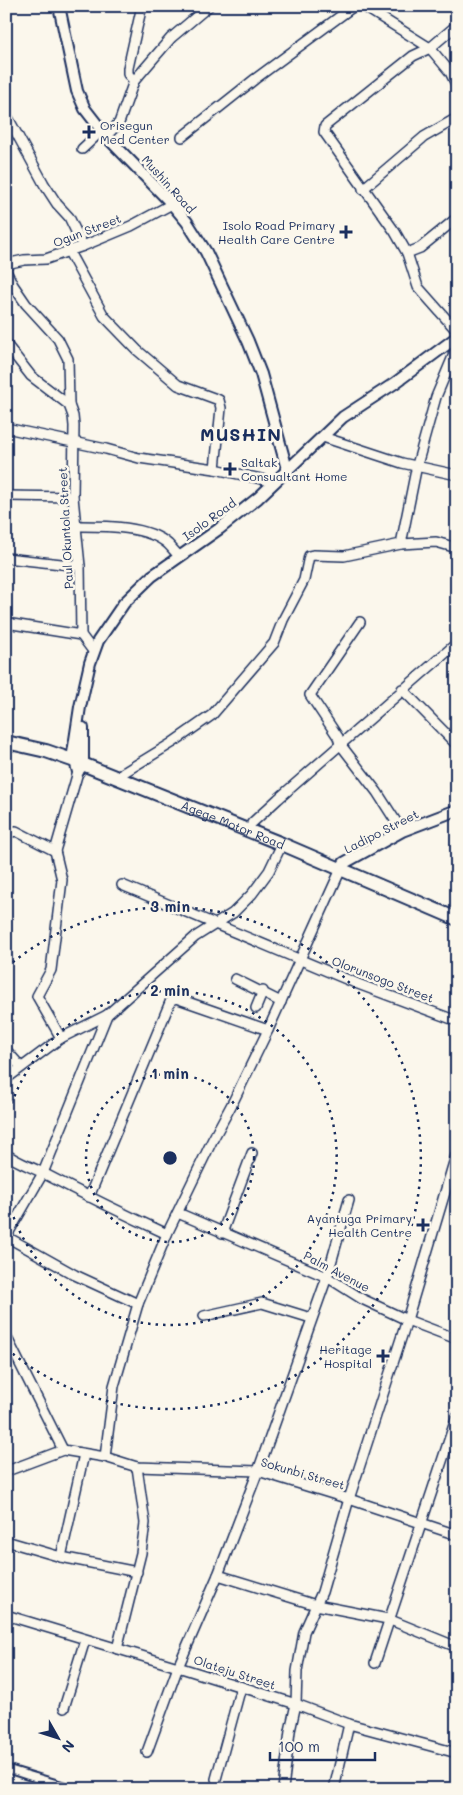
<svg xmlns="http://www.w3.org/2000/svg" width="463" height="1795" viewBox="0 0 463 1795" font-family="Mali,sans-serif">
<rect width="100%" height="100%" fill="#fbf7ec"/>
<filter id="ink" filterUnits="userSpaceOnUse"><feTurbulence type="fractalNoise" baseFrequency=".02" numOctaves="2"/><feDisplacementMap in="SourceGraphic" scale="10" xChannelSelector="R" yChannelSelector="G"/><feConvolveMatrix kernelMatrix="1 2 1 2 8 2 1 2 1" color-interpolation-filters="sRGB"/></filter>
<g filter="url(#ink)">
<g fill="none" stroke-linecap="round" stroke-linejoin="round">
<defs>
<g id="minor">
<path d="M363 6 430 48 450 72 457 86"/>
<path d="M457 25 430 48 413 56 325 126 324 132 395 232 407 253 418 287 457 331"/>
<path d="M134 81 128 74V68L141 10"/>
<path d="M6 114 44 184 57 204 69 217 83 246"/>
<path d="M106 136 119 123 134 81 171 38 209 6"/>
<path d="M182 137 255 79 354 6"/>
<path d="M82 149 98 134 103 132"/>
<path d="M363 189 424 137 457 118"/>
<path d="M68 250 104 316 137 350 178 385 219 400 221 408 215 469"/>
<path d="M407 253 420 248 457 218"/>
<path d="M6 264 24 260 46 259 83 246 131 226 172 204"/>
<path d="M6 271 13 285 26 304 58 339 68 359 69 405 73 416 74 426 73 497 80 566 81 635 93 651"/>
<path d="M6 344 31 376 69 405"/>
<path d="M6 428 106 449 139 458 215 469 275 482"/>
<path d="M326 438 402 463 457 475"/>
<path d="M6 496 73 497"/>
<path d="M76 526C103 526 147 525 168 544 172 548 175 552 179 556"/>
<path d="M401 544 436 542 457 548"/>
<path d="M6 558 80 566"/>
<path d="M360 622 310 695 338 737 340 744 377 792 402 831"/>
<path d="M6 623 81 635"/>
<path d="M402 689 457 745"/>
<path d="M123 773 172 743 212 715 274 643 283 620 304 580 309 556 314 555 344 556 401 544 417 465 436 397 457 347"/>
<path d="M252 823 278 799 457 643"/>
<path d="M6 833 16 831 55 851"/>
<path d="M122 885 358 984 457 1021"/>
<path d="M235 979 281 1002"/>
<path d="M256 1008 263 991"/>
<path d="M61 1038 37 996 51 970 62 880 55 851 78 772"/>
<path d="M6 1050 21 1067"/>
<path d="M6 1079 61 1038 107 1015 195 937 233 913 252 894 269 871 282 844"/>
<path d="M6 1154C18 1163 32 1167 45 1174 85 1195 126 1215 167 1234"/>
<path d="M89 1197 171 1000 176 998 268 1030"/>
<path d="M178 1213 327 1277 362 1299 407 1320 457 1339"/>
<path d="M222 1233 252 1153"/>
<path d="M6 1237 43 1173 107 1015"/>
<path d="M7 1237 75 1275 138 1304"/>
<path d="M204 1316 262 1303 311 1318"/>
<path d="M6 1336 63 1450"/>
<path d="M105 1457 114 1386 138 1304 167 1234 212 1141 233 1102 268 1030 341 869"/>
<path d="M7 1471 63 1450 105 1457 137 1467 258 1471 349 1499 457 1535"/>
<path d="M6 1541 61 1557 137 1572"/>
<path d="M61 1557 84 1454"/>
<path d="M218 1575 316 1605 388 1619 457 1647"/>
<path d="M6 1615 178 1667 296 1704 349 1724 457 1753"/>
<path d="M117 1649 141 1553 145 1523 137 1467"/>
<path d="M375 1663 457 1416"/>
<path d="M64 1708 85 1640"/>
<path d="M147 1752 178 1667 218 1575 258 1471 327 1277 349 1200"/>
<path d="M216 1779 241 1687"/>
<path d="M283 1789 290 1731 296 1704 297 1671 304 1632 322 1592 349 1499 407 1320 457 1152"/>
<path d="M334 1789 349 1724"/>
</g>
<g id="major">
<path d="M59 6 77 91 85 109 106 136 172 204 187 222 206 252 248 341 261 374 287 469"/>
<path d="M79 770 83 765V728"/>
<path d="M78 772 73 753 80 707 90 663 98 641 124 603 152 576 219 529 258 498 343 417 395 383 457 337"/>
<path d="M341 869 344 863 402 831 457 810"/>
</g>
<g id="highway">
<path id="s1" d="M6 742 46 751 75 761 282 844 457 919"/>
</g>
</defs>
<use href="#minor" stroke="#1b2f5e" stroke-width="12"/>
<use href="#major" stroke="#1b2f5e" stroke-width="14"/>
<use href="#highway" stroke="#1b2f5e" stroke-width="16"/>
<use href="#minor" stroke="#fbf7ec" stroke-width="9"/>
<use href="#major" stroke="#fbf7ec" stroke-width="10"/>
<use href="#highway" stroke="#fbf7ec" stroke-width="12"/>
<g stroke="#1b2f5e" stroke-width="2">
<path d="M6 1764 89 1789"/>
<path d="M6 1773 55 1789"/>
</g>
</g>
</g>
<g fill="none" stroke="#1b2f5e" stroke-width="2.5" stroke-dasharray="2.5 5">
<circle cx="170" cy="1158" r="84"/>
<path d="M6 1125A167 167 0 1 1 6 1191"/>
<path d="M7 967A251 251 0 1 1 7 1349"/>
</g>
<g fill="#1b2f5e" stroke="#fbf7ec" stroke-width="2">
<path d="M86.5 124.5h5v5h5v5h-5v5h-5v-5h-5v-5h5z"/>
<path d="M343.5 224.5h5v5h5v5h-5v5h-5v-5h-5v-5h5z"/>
<path d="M227.5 461.5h5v5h5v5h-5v5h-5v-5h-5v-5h5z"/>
<path d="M420.5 1217.5h5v5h5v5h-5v5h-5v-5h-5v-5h5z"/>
<path d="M380.5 1348.5h5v5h5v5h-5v5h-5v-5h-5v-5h5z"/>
</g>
<g text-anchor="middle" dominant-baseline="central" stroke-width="5" stroke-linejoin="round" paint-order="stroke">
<g font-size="12" fill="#1b2f5e" stroke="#fbf7ec" text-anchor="end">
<text x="100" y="125" text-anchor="start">Orisegun<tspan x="100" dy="14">Med Center</tspan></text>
<text x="335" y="225">Isolo Road Primary<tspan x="335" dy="14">Health Care Centre</tspan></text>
<text x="241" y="462" text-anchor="start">Saltak<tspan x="241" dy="14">Consualtant Home</tspan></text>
<text x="412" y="1218">Ayantuga Primary<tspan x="412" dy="14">Health Centre</tspan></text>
<text x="372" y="1349">Heritage<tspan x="372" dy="14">Hospital</tspan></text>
</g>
<g font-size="12" fill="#1b2f5e" stroke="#fbf7ec">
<text transform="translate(169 184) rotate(48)">Mushin Road</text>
<text transform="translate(87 230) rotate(-21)">Ogun Street</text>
<text transform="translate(209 519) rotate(-36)">Isolo Road</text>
<text transform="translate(65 528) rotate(-93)">Paul Okuntola Street</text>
<text stroke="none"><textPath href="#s1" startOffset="242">Agege Motor Road</textPath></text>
<text transform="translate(381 831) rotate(-27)">Ladipo Street</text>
<text transform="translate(383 979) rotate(21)">Olorunsogo Street</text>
<text transform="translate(337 1271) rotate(28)">Palm Avenue</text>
<text transform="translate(303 1473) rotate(16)">Sokunbi Street</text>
<text transform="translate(235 1672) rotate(18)">Olateju Street</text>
</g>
<g font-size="18" font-weight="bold" letter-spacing="1" fill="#1b2f5e" stroke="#fbf7ec">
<text x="241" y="434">MUSHIN</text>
</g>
</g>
<circle cx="170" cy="1158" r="8" fill="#1b2f5e" stroke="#fbf7ec" stroke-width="2.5"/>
<g font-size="15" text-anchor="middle" font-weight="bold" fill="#1b2f5e" stroke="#fbf7ec" stroke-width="5" stroke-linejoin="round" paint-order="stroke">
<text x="170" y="912">3 min</text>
<text x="170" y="996">2 min</text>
<text x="170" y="1079">1 min</text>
</g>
<rect width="463" height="1795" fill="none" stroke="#fbf7ec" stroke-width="25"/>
<rect x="12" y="12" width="438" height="1770" fill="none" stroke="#1b2f5e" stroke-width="2" filter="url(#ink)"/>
<g transform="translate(58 1738) rotate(129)" stroke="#fbf7ec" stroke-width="4" paint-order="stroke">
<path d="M0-4L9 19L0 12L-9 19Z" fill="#1b2f5e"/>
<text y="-8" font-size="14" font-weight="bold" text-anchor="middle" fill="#1b2f5e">N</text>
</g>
<path d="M270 1752v8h105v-8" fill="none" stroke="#1b2f5e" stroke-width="2.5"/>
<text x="278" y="1752" font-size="15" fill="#1b2f5e" stroke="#fbf7ec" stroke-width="4" paint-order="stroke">100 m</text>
</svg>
